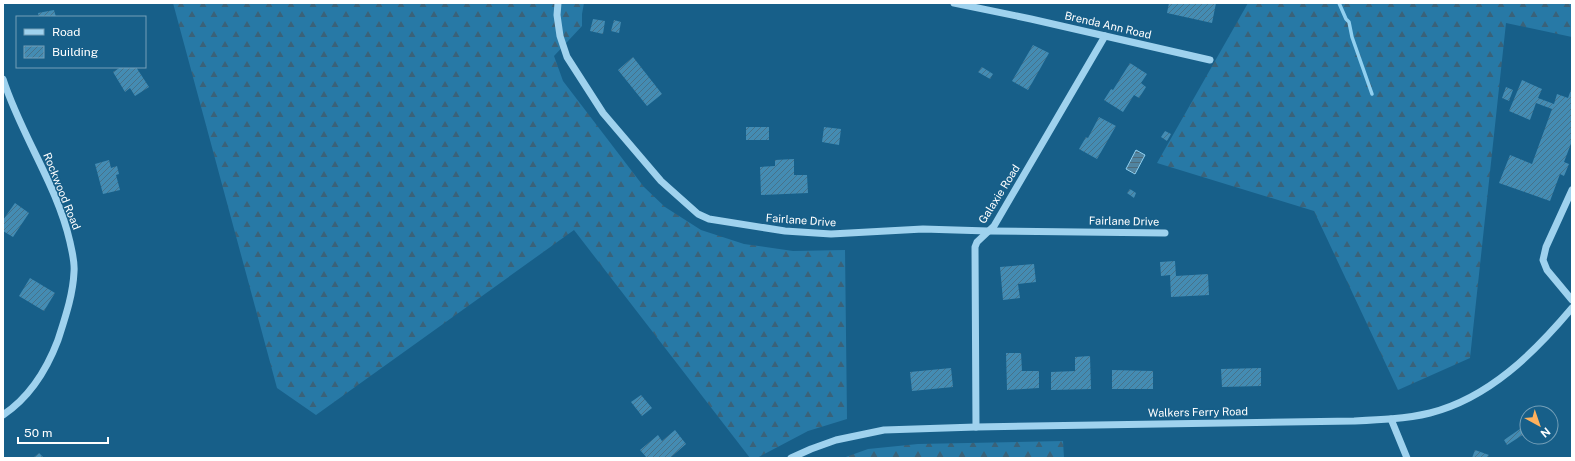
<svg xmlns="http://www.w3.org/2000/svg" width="1575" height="461" viewBox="0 0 1575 461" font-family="'Public Sans',sans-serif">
<defs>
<pattern id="forest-firs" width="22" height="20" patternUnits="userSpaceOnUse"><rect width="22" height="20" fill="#2779a6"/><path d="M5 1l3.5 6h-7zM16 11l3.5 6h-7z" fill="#3a6279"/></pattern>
<pattern id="water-rules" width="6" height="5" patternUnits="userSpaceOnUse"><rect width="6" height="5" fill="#5084a1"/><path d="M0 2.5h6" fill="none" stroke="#4e6b7b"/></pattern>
<pattern id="building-hatch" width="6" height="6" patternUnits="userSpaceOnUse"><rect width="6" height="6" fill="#448cb3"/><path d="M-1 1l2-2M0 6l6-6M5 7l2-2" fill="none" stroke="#47728a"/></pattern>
</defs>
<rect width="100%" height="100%" fill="#175f89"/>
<g fill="url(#forest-firs)">
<path d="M173 3H584L582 14V26L554 56 563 81 644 187 665 207 701 230 744 244 793 251 845 250 847 419 808 431 757 458H750L574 230 316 415 277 388Z"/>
<path d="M1248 3H1572V37L1506 23 1470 358 1398 390 1314 211 1157 163Z"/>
<path d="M1063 441 1064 458H843L868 449 918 444Z"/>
</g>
<path fill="url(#water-rules)" stroke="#91d0f0" d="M1136 150 1145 155 1135 174 1126 169Z"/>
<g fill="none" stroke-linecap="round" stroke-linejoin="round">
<path stroke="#91d0f0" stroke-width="3.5" d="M1339 3 1346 19 1349 22 1352 37 1372 94"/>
</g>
<g fill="url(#building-hatch)">
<path d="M1169 3H1216L1212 23 1167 13Z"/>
<path d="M54 10 56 17H39L38 13Z"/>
<path d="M593 19 605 21 603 34 590 31Z"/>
<path d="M614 20 621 22 619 33 611 31Z"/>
<path d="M1033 45 1049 53 1028 90 1012 81Z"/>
<path d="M633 57 662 94 647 106 618 70Z"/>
<path d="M1130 63 1147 74 1141 83 1146 87 1139 98 1134 95 1123 112 1104 100 1111 89 1113 90Z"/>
<path d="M121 67H136L149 87 135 96 130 88 125 92 113 72Z"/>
<path d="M982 67 993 74 990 79 978 72Z"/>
<path d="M1522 80 1542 89 1538 98 1554 104 1557 94 1568 98 1572 87V141L1564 162 1569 164 1564 176 1560 174 1550 201 1499 183 1510 155 1532 164 1552 109 1536 103 1530 120 1509 111Z"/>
<path d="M1506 87 1513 90 1509 101 1502 98Z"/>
<path d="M1099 117 1116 126 1097 159 1079 149 1086 137 1088 138Z"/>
<rect x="746" y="127" width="23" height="13"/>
<path d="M824 127 841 129 839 145 822 142Z"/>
<path d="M1165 131 1171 134 1167 141 1161 137Z"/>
<path d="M794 159V175H807L808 193 761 195 760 167 775 166V160Z"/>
<path d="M109 160 111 168 117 166 119 174 116 175 120 190 103 194 95 164Z"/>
<path d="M1130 189 1136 193 1134 198 1127 193Z"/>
<path d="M15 203 29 213 13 237 3 231V220Z"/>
<path d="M1175 261 1176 276 1208 274 1209 295 1171 297 1170 275 1161 276 1160 262Z"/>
<path d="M1034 264 1036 282 1018 284 1020 298 1003 300 1000 267Z"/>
<path d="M30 278 55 293 44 311 19 296Z"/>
<path d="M1006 353H1021L1022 371H1039V388L1007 390Z"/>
<path d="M1090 356 1091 389 1051 390V372L1075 371V357Z"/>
<path d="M951 368 953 387 912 391 910 372Z"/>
<path d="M1261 368V386L1222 387 1221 369Z"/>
<path d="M1112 370 1153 371V389H1112Z"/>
<path d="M641 395 652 408 642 416 631 402Z"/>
<path d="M1527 424V432L1507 445 1504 440Z"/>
<path d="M675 430 686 444 670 458H647L640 450 658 435 662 441Z"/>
<path d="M1475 450 1489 455 1487 458H1472Z"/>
<path d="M39 453 44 458H33Z"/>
</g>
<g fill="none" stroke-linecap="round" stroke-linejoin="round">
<g stroke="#9fd2ee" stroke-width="7">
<path d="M558 3 557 15 560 36 567 57 603 113 661 181 698 214 709 219 785 231 831 234 923 229 988 231 1165 233"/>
<path d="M954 3 1031 19 1210 60"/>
<path d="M3 79C21 135 57 185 70 242 72 252 75 262 74 272 73 295 65 318 58 340 47 369 30 397 3 415"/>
<path d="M1572 190 1546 247 1543 260 1547 270 1572 300"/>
<path d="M1391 419 1407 458"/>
<path d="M976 427 975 247 977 242 994 226 1105 36"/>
<path d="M791 458 811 449 836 440 884 430 976 427 1354 421C1379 420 1405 419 1430 413 1489 398 1534 353 1572 308"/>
</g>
</g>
<g text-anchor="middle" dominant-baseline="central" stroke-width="3" stroke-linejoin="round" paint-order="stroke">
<g font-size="11" fill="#fff" stroke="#175f89">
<text transform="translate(1108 25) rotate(13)">Brenda Ann Road</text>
<text transform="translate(62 191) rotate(68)">Rockwood Road</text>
<text transform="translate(999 194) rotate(-58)">Galaxie Road</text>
<text transform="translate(801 220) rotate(4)">Fairlane Drive</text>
<text transform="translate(1124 221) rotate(1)">Fairlane Drive</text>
<text transform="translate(1198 412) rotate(-1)">Walkers Ferry Road</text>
</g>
</g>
<rect width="1575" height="461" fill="none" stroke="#ffffff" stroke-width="8"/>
<rect x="16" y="16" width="130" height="52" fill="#175f89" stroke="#749fb8"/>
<rect x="24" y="29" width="20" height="6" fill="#9fd2ee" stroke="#749fb8"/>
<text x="52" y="36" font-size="12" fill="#ffffff">Road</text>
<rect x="24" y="46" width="20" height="12" fill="url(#building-hatch)" stroke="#749fb8"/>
<text x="52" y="56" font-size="12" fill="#ffffff">Building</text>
<g transform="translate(1539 425) rotate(140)"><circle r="19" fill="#175f89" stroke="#749fb8"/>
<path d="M0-3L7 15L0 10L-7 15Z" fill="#ffb05c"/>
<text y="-6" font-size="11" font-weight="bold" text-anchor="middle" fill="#ffffff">N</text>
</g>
<path d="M18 437v6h90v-6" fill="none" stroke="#ffffff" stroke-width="2"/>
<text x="24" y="437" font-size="12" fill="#ffffff" stroke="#175f89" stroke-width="3" paint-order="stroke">50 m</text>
</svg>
